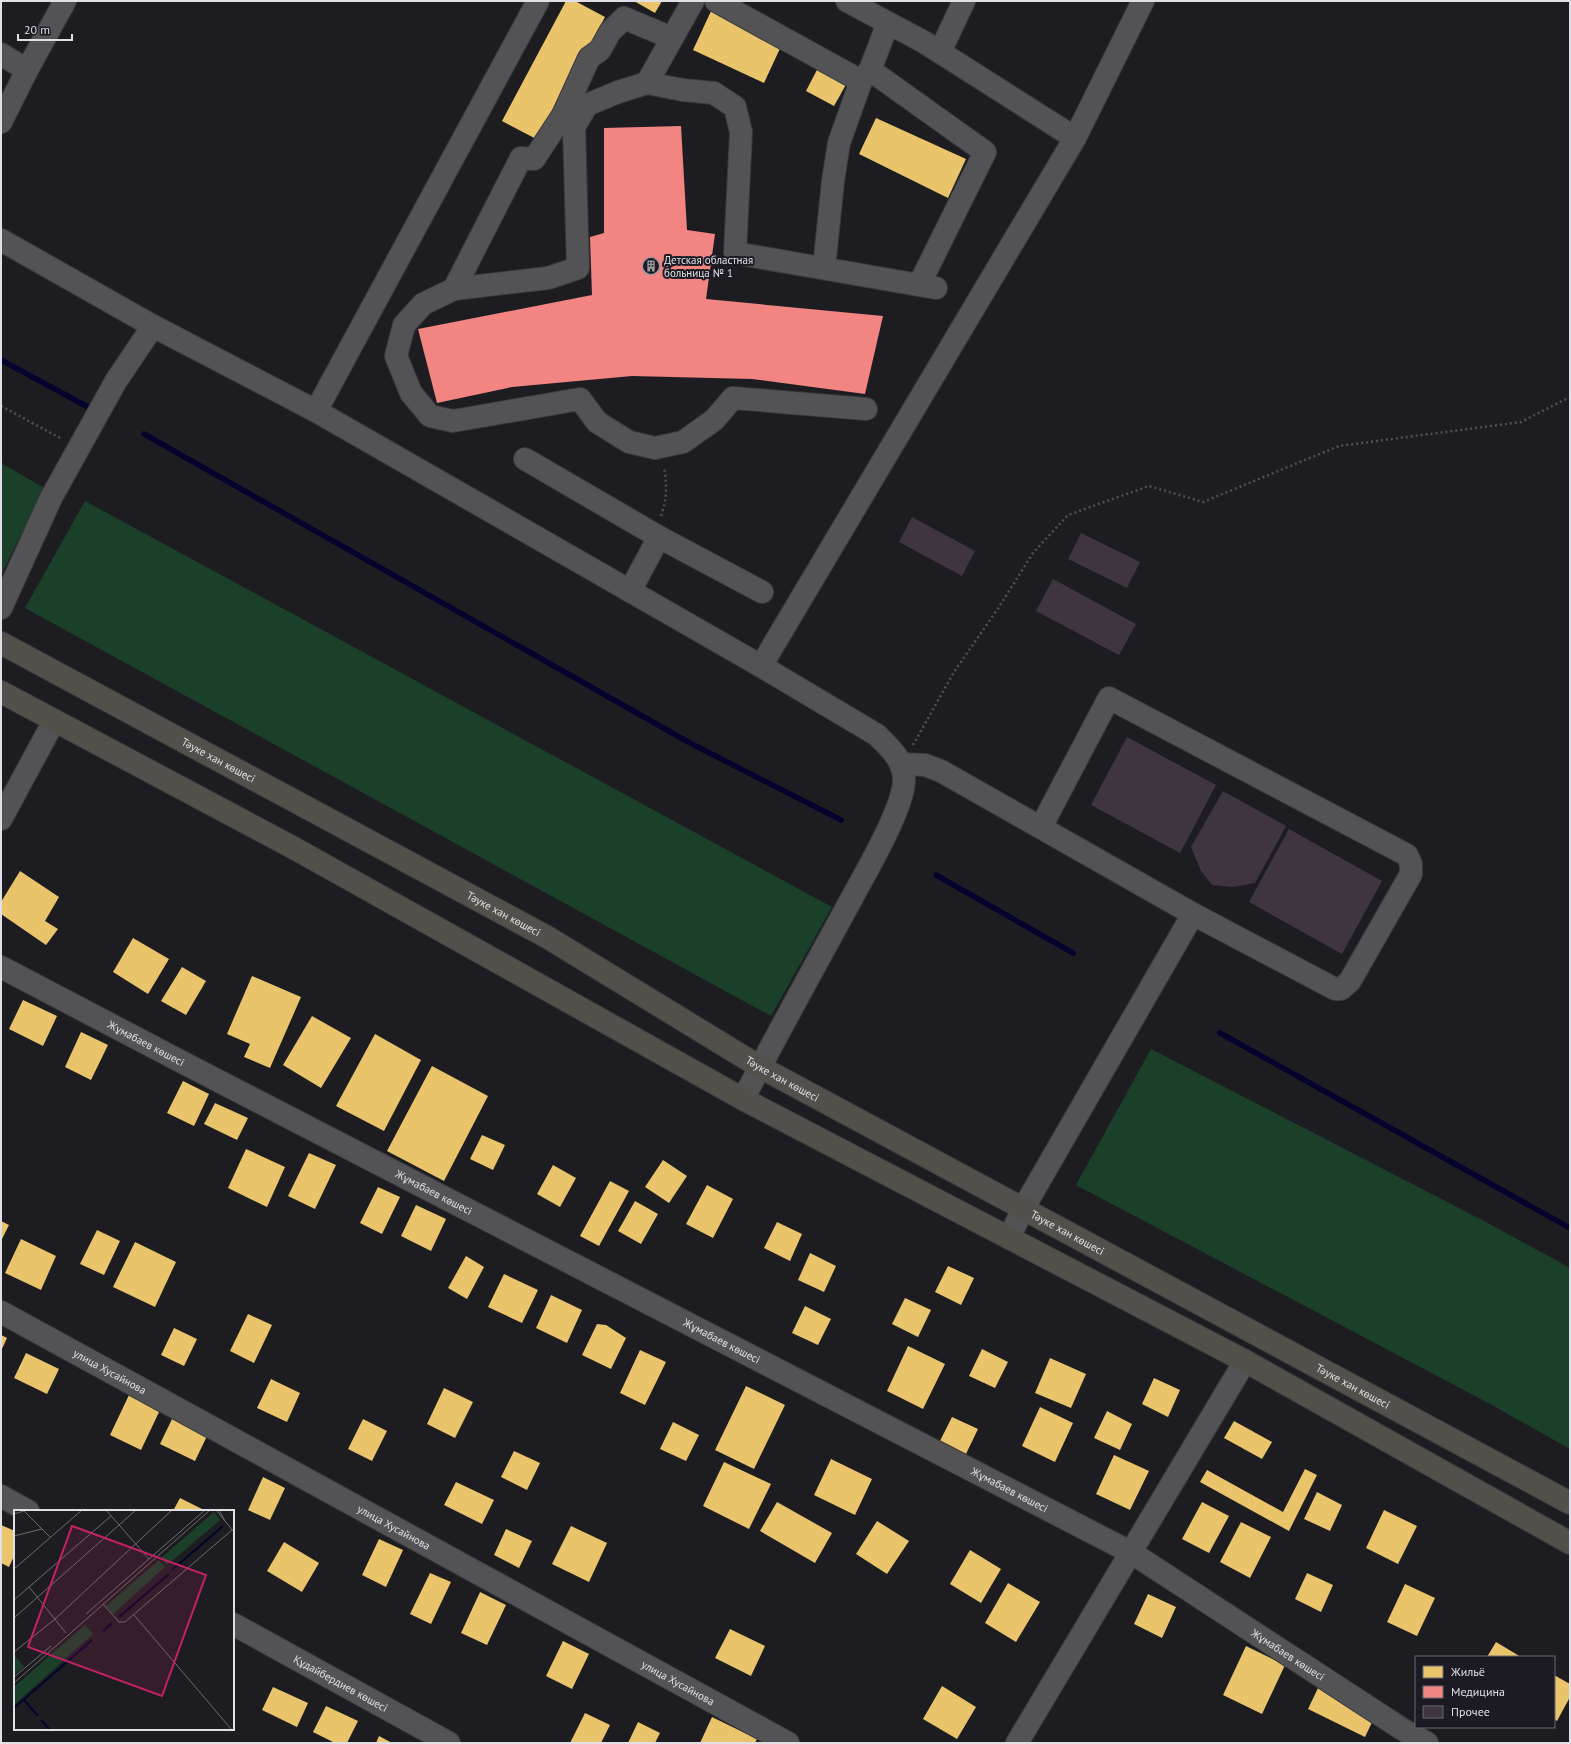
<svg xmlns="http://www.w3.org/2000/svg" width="1571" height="1744" viewBox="0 0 1571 1744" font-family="'PT Sans',sans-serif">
<rect width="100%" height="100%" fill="#1d1d21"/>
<g fill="#1b4029">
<path d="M1 463 44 488 1 575Z"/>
<path d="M85 501 832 907 771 1016 25 608Z"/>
<path d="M1151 1049 1484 1221 1570 1268V1449L1492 1405 1076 1185Z"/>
</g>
<g fill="#e9c46a">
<path d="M566 1H575L605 17 540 141 502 121Z"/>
<path d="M634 1H662L655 13Z"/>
<path d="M712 9 783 42 764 83 693 50Z"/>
<path d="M819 66 848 81 834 106 806 91Z"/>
<path d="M876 118 966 159 948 198 859 154Z"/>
<path d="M20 871 59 897 45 921 58 929 46 945 1 914V902Z"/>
<path d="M133 938 169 959 148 994 113 972Z"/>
<path d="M182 967 206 981 186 1015 161 1001Z"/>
<path d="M252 976 301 997 270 1068 244 1057 250 1044 227 1034Z"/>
<path d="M23 1000 57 1016 43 1046 9 1029Z"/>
<path d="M312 1016 351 1038 321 1088 283 1065Z"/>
<path d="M81 1032 108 1045 91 1080 65 1067Z"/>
<path d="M375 1034 421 1060 384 1131 336 1106Z"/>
<path d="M432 1066 488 1096 444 1181 387 1151Z"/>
<path d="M183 1081 209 1094 194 1126 167 1113Z"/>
<path d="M215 1103 248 1118 237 1140 204 1124Z"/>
<path d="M482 1135 505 1145 493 1170 470 1159Z"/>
<path d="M246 1149 285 1167 267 1207 228 1188Z"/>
<path d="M309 1153 336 1165 315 1209 288 1196Z"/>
<path d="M663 1160 687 1176 669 1203 645 1187Z"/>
<path d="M553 1165 576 1178 560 1207 537 1194Z"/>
<path d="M610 1181 629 1191 599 1246 580 1236Z"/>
<path d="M707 1185 733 1199 713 1238 686 1224Z"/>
<path d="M378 1187 400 1197 382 1234 360 1223Z"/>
<path d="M635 1201 658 1214 641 1244 618 1231Z"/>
<path d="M416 1205 446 1219 431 1251 401 1236Z"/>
<path d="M1 1221 9 1225 1 1241Z"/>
<path d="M777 1222 802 1234 790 1261 764 1248Z"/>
<path d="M97 1230 120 1241 104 1275 80 1264Z"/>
<path d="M21 1239 56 1256 41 1290 5 1273Z"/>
<path d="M135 1242 176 1262 155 1307 113 1287Z"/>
<path d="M810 1253 836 1266 824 1292 798 1280Z"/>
<path d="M466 1256 484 1267 467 1299 448 1288Z"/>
<path d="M948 1266 974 1278 961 1305 935 1292Z"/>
<path d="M504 1274 538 1290 522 1323 488 1307Z"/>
<path d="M551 1295 582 1310 567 1343 536 1328Z"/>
<path d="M905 1298 931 1310 918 1337 892 1324Z"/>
<path d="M805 1306 831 1319 818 1345 792 1333Z"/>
<path d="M248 1314 272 1325 254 1363 230 1351Z"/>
<path d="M597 1324 606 1325 626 1338 611 1369 582 1355Z"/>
<path d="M174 1328 197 1339 184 1366 161 1355Z"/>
<path d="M1 1335 7 1338 1 1351Z"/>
<path d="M908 1346 945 1364 923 1409 887 1391Z"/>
<path d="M982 1349 1008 1362 995 1388 969 1376Z"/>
<path d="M640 1350 666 1362 645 1405 620 1393Z"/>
<path d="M26 1353 59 1369 47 1394 14 1378Z"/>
<path d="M1050 1358 1086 1374 1071 1408 1035 1393Z"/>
<path d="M1154 1378 1180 1390 1168 1417 1142 1404Z"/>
<path d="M271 1379 300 1393 287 1422 257 1408Z"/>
<path d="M746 1386 785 1405 754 1469 715 1450Z"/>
<path d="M444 1388 473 1402 455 1438 427 1424Z"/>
<path d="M129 1395 160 1410 141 1450 110 1435Z"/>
<path d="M1040 1407 1073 1423 1055 1462 1022 1446Z"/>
<path d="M1107 1411 1132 1424 1120 1450 1094 1438Z"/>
<path d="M173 1417 208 1434 195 1461 160 1444Z"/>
<path d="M952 1417 978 1429 965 1456 939 1443Z"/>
<path d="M363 1419 387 1431 372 1461 348 1449Z"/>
<path d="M1234 1421 1272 1442 1262 1459 1224 1438Z"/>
<path d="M673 1422 699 1435 686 1461 660 1449Z"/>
<path d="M514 1451 540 1463 527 1490 501 1477Z"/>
<path d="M1114 1455 1149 1471 1130 1510 1096 1494Z"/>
<path d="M831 1459 872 1479 855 1515 814 1495Z"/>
<path d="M724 1462 771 1484 749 1529 703 1506Z"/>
<path d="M1305 1469 1317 1475 1289 1531 1200 1482 1207 1470 1283 1512Z"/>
<path d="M263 1477 285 1488 270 1520 248 1510Z"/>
<path d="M456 1482 494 1500 482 1524 444 1505Z"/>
<path d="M1317 1492 1342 1505 1330 1531 1304 1519Z"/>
<path d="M180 1498 206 1511H173Z"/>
<path d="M777 1502 832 1533 815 1563 760 1531Z"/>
<path d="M1202 1502 1229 1516 1209 1553 1182 1539Z"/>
<path d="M1384 1510 1417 1526 1398 1564 1366 1548Z"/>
<path d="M877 1521 909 1541 887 1574 856 1554Z"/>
<path d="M1241 1522 1271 1537 1250 1578 1220 1562Z"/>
<path d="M1 1525 15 1531V1554L9 1567 1 1563Z"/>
<path d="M571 1526 607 1543 589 1582 552 1564Z"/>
<path d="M506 1529 532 1541 519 1568 494 1555Z"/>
<path d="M379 1539 403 1550 386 1587 362 1575Z"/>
<path d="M284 1542 319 1563 302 1592 267 1571Z"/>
<path d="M970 1550 1001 1569 981 1603 950 1584Z"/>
<path d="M430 1573 451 1582 431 1624 410 1614Z"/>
<path d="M1307 1573 1333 1585 1321 1612 1295 1599Z"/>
<path d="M1008 1583 1040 1602 1016 1642 985 1623Z"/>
<path d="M1405 1584 1435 1598 1417 1636 1387 1622Z"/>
<path d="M480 1592 506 1605 487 1645 461 1633Z"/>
<path d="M1148 1594 1176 1607 1162 1638 1134 1624Z"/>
<path d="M730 1629 765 1646 751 1676 715 1658Z"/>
<path d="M563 1641 589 1654 572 1689 546 1676Z"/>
<path d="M1496 1642 1521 1657H1487Z"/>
<path d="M1246 1646 1285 1665 1262 1714 1223 1695Z"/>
<path d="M1554 1675 1570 1684V1697L1557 1721 1554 1719Z"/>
<path d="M942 1686 976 1707 957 1739 923 1719Z"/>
<path d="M273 1687 308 1703 297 1727 262 1710Z"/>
<path d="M1318 1688 1375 1716 1365 1737 1308 1709Z"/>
<path d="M326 1706 358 1721 347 1743H335L313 1732Z"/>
<path d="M585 1713 610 1725 601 1743H570Z"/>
<path d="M712 1717 757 1739 755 1743H700Z"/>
<path d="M638 1722 660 1733 655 1743H628Z"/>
<path d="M379 1736 392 1743H376Z"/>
</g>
<path fill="#f28482" d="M681 126 687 230 715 234 706 299 883 316 865 394 752 379 632 376 512 387 437 403 418 329 592 295 590 237 604 233V128Z"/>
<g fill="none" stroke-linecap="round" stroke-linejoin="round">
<g stroke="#03032d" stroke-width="5.5">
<path d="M1 360 88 407"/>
<path d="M144 434 690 743 841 820"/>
<path d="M936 875 1073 953"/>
<path d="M1220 1033 1570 1228"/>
</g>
</g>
<g fill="#3e3541">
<path d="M912 517 975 551 962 576 899 542Z"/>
<path d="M1081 533 1140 562 1127 588 1068 559Z"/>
<path d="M1053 579 1136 624 1119 655 1036 611Z"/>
<path d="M1127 737 1216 785 1180 853 1091 805Z"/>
<path d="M1223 791 1286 826 1255 883 1232 887 1212 885 1201 871 1191 847Z"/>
<path d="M1289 829 1382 881 1342 954 1249 902Z"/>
</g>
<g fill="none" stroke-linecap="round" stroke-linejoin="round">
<defs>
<g id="minor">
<path d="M693 1 647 83 618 92 587 105 574 127 578 268 548 278 454 289 423 304 404 325 396 356 411 393 430 416 453 421 580 399 597 422 629 442 655 448 683 442 714 420 733 398 866 409"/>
<path d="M716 1 861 81 870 70 888 23"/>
<path d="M847 1 924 42 1075 138"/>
<path d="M940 52 964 1"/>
<path d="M1 54 27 70 1 122"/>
<path d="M27 70 65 1"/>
<path d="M870 70 985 152 919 285"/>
<path d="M647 83 683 90 714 93 735 107 741 132 735 253 936 288"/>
<path d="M563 115 589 58 600 50 610 32 624 18 672 38"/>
<path d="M1 240 153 326 316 411 761 666 877 735C890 748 904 760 904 780 904 807 867 870 853 896 816 964 779 1031 743 1099"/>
<path d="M824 268 833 181 839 143 861 81"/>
<path d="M454 289 521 158 534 159 563 115 587 105"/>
<path d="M316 411 538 1"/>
<path d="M525 459 659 537"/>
<path d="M630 591 659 537 762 592"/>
<path d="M1 608 51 498 116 381 153 326"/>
<path d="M761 666 1075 138 1143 1"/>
<path d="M902 764 925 765 941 771 1193 914 1023 1209 1009 1238"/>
<path d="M1 819 54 721"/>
<path d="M1041 827 1109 698 1407 855 1411 864V874L1350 981 1341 989H1335L1193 914"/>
<path id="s1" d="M1 967 178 1060 1132 1553 1402 1729 1427 1743"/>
<path id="s2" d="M1 1312 788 1743"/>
<path d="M1 1496 28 1511"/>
<path id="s3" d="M233 1624 449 1743"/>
<path d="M1017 1743 1245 1361"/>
</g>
<g id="major">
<path id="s4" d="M1 643 547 937 760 1067 1570 1503"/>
<path d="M1 692 292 847 743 1099 1245 1361 1570 1543"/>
</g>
</defs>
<use href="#minor" stroke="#3a3a3e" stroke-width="24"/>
<use href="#major" stroke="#3a3a3e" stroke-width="24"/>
<g stroke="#505052" stroke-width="2.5" stroke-dasharray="2 3" stroke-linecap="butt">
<path d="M1 406 62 439"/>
<path d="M661 516C667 499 667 485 664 467"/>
<path d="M913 745 954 672 999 607 1033 553 1068 515 1149 486 1203 502 1339 446 1521 422 1570 397"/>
</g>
<use href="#minor" stroke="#535356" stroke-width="22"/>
<use href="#major" stroke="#53504c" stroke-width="22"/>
</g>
<defs>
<symbol id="building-ring" viewBox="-11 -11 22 22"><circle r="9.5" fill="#1c1b23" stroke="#9c9ba0" stroke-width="1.5"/><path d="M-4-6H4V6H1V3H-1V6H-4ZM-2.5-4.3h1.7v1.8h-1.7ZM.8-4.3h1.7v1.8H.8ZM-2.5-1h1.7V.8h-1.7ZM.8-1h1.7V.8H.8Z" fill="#9c9ba0"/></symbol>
</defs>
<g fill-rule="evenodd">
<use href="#building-ring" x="641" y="256" width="20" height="20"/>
</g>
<g text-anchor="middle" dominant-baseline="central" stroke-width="4" stroke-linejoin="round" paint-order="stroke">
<g font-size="11" fill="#e0dfe5" stroke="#1c1b23" text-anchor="start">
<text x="664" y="260">Детская областная<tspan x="664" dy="13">больница № 1</tspan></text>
</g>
<g font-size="11" fill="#e0dfe5" stroke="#1c1b23">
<text stroke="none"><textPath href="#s4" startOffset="247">Тәуке хан көшесі</textPath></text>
<text stroke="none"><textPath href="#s4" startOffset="571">Тәуке хан көшесі</textPath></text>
<text stroke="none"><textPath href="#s1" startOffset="164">Жұмабаев көшесі</textPath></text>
<text stroke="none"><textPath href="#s4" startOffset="895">Тәуке хан көшесі</textPath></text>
<text stroke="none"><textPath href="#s1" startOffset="488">Жұмабаев көшесі</textPath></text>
<text stroke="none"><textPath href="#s4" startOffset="1219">Тәуке хан көшесі</textPath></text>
<text stroke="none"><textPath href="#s1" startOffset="812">Жұмабаев көшесі</textPath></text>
<text stroke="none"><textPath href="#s2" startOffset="124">улица Хусайнова</textPath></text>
<text stroke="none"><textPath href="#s4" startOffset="1543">Тәуке хан көшесі</textPath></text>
<text stroke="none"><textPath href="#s1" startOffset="1136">Жұмабаев көшесі</textPath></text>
<text stroke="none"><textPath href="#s2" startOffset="448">улица Хусайнова</textPath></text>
<text stroke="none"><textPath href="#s1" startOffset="1460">Жұмабаев көшесі</textPath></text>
<text stroke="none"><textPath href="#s3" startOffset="123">Құдайбердиев көшесі</textPath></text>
<text stroke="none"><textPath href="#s2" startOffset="772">улица Хусайнова</textPath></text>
</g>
</g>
<g transform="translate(14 1510)">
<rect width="220" height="220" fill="#1d1d21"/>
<path d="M200 2 206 10 153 55 147 48ZM145 50 151 57 99 104 92 96ZM71 115 79 124 0 195V177ZM0 145 10 157 0 165Z" fill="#1b4029"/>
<path fill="none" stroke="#03032d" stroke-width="2" d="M158 60 209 16M105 107 155 64M89 121 98 113M10 190 24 206M0 198 78 130M27 210 36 220"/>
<path fill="none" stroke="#6b6b6f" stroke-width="1" d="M92 0 135 49M202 0 220 22M205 0 211 11M0 4 10 1 36 27M0 26 28 19M0 59 68 0M15 77 52 123M0 90 97 6M89 94 105 112H111L218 20M72 104 191 0M120 105 218 220M0 108 122 0M0 142 41 109 158 0M0 167 37 136M0 173 196 0"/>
<path fill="#c42262" fill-opacity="0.15" stroke="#c42262" stroke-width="2" d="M58 16 192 65 148 186 14 137Z"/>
<rect width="220" height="220" fill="none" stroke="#e0dfe5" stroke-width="2"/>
</g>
<rect width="1571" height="1744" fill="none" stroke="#e0dfe5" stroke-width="4"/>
<rect x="1415" y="1656" width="140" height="72" fill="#1c1b23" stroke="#6a6971"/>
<rect x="1423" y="1666" width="20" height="12" fill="#e9c46a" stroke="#6a6971"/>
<text x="1451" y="1676" font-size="12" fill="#e0dfe5">Жильё</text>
<rect x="1423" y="1686" width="20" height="12" fill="#f28482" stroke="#6a6971"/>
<text x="1451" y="1696" font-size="12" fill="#e0dfe5">Медицина</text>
<rect x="1423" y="1706" width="20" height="12" fill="#3e3541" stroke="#6a6971"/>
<text x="1451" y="1716" font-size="12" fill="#e0dfe5">Прочее</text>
<path d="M18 34v6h54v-6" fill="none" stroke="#e0dfe5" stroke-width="2"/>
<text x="24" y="34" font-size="12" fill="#e0dfe5" stroke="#1c1b23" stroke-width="3" paint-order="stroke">20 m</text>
</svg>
